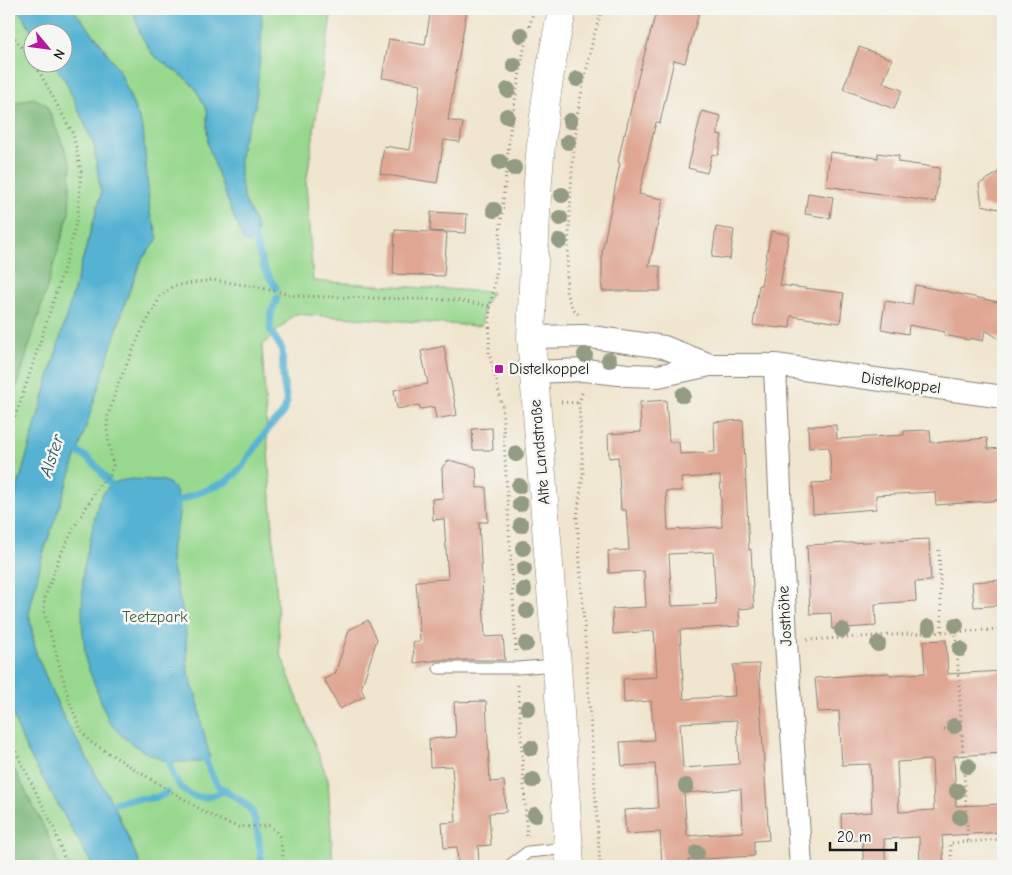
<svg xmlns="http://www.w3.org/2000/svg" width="1012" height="875" viewBox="0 0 1012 875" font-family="'Comic Neue',sans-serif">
<rect width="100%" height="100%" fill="#f6f6f2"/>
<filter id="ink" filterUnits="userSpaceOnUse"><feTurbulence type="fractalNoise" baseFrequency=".02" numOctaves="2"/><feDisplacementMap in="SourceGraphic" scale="10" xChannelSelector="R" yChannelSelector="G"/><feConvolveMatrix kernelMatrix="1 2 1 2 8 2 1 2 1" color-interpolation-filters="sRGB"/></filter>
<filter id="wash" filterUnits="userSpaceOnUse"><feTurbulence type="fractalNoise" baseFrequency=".0096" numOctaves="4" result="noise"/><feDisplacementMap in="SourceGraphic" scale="20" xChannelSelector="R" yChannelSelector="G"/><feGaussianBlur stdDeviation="1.12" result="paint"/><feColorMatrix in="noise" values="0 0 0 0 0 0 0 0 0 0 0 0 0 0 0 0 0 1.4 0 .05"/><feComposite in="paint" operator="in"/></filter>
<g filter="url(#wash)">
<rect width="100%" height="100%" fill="#f0e5ce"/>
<g fill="#98d88e" stroke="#5a7a55">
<path d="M9 9H18L33 32 32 62 53 63 66 82 94 145 101 195 9 518Z"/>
<path d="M73 9H332L306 184 313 281 492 292 484 305 482 325 477 326 295 314 262 346 280 652 328 780 333 866H141L116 810 62 714 36 654 29 613 42 557 127 297 142 259 157 239 155 226 150 214 143 129 120 72 98 40Z"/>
<path d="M9 705 26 749 93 866H9Z"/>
</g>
<g fill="#7ab879" stroke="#4b6a4a">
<path d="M33 98 46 104 71 164 69 214 9 413V105Z"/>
<path d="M9 759 48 835 59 866H9Z"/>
</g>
<g fill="#54b2d2" stroke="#386777">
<path d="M18 9H73L98 40 120 72 143 129 150 214 155 226 158 239 142 259 127 297 78 452 42 557 29 613 36 654 62 714 116 810 141 866H93L26 749 9 705V518L101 195 94 145 66 82 53 63 62 62V32H33Z"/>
<path d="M133 9H261L262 20 261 48 255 108 242 142 240 157V177L244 198 255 222 257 230 256 235 250 243 244 241 230 207 208 146 207 127V110L195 88 186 79 153 55 140 34Z"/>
<path d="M131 479 161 480 169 483 176 490 177 495 180 506 177 528 172 544 171 563 185 621 188 672 199 705 201 722 210 757 199 762H175L162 760 141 750 123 737 109 722 86 662 82 622 83 571 99 500C109 484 111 482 131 479Z"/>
</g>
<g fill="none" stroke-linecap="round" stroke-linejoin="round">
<g stroke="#54b2d2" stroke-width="7">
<path d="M254 237 264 268 276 288"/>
<path d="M71 450C89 454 100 470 111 485"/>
<path d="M178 501 226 482 234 475 241 468 271 425 281 416 285 408 287 402 283 379 282 349 273 335 270 329 271 313 277 298"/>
<path d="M206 760C209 769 212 778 218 785 227 795 245 799 252 812 258 823 260 852 262 866"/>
<path d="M169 761C172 780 185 800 206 797 213 796 219 793 226 790"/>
<path d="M106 808C113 803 124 800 133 799 145 798 157 800 167 792"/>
</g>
</g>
<g id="blocks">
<g fill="#dfa692" fill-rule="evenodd">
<path d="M431 9H467L448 120 463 123 460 142 444 140 437 183 380 174 384 146 410 150 421 84 382 78 389 39 425 45Z"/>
<path d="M657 9H700L685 63 674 60 660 123 656 122 639 194 663 199 649 266H660V291H602V252L620 163 618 162 624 134H625L639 74Z"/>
<path d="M859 47 892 59 883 83 902 90 894 109 843 89Z"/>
<path d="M702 111 721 116 717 134 722 135 720 146 718 155 712 154 707 173 688 168Z"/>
<path d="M830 152 878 158V153L899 156 898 162 940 168 935 202 826 186Z"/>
<path d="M1003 170V210L982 205 979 184Z"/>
<path d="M808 193 833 197 830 218 805 214Z"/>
<path d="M431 212 467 214 466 233 430 231Z"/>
<path d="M716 227 734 230 730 259 712 257Z"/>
<path d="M395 230 447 233 444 276 393 274Z"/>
<path d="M771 231 789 235 780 285 844 293 840 323 791 316 790 328 780 327V328L753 325 759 285H761Z"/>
<path d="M915 285 1003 303V341L985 330 983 341 970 338 969 340 944 335 945 332 909 325 908 334 881 329 885 301 912 305Z"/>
<path d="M444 346 457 415 436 419 434 407 420 409 419 405 397 409 394 390 428 384 421 351Z"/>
<path d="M666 400 669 442H679L680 454 715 452 714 422 743 420 749 550 751 549 754 608 739 609 740 626 680 630 684 699 735 696 733 665 759 664 761 701H760L769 840 754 841V856L688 860 689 866H662L660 832 626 834 624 810 658 808 655 764 622 766 620 742 654 740 651 701 624 703 623 679 657 677 654 631 613 634 612 609 646 607 644 571 609 573 608 551 629 550 626 510H621L618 457 609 458 608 434 641 432 640 402ZM720 476 722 527 668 530 666 491H682L681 478ZM713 552 716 604 672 606 669 554ZM737 720 739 764 683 768 680 723ZM741 789 743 832 687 836 684 793Z"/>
<path d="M836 425 837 439 904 435V431L930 430 931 443 987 438 988 449 1003 448V500L936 505 935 492 876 495V509L813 514 812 483 832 482 829 447 809 448 808 426Z"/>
<path d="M492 428 493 450H473L472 429Z"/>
<path d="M449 460 476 467 477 488 486 487 488 522H479L485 637 503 636 505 660H439L414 663 413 642H420L416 581 448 579 444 519 433 520 432 499 443 498 442 468 444 465Z"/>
<path d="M929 539 931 581 915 582 916 601 875 604 876 626 832 629 831 613 810 614 807 545Z"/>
<path d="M1003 580V605L974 607 972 582Z"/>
<path d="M368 620 377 639 361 689 365 696 340 709 324 679 335 674 349 630Z"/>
<path d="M946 640 948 674 1003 671V753L954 756 956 806 1003 804V832L942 836 944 866H920L919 837 884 839 886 866H864L862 840 842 841 841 814 872 812 870 764 842 765 839 711 818 712 815 678 889 673 890 675 925 673 923 641ZM932 760 934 810 899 812 897 762Z"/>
<path d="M486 701 490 782 504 781 506 812 489 813 491 845 478 846 479 866H458L457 847 444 848 442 823 456 822 452 766 430 767 429 739 456 737 454 702Z"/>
</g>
</g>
</g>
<g filter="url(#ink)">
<use href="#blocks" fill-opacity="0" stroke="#868075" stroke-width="1"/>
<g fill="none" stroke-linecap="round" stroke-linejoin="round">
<defs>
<g id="service">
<path d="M439 668H517L557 665"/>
<path d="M509 866 528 852 569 848"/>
</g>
<g id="minor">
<path d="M531 337 584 336 664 347 710 365"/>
<path d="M775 365 786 642 801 866"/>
<path d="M534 372 585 370 627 375 658 376 710 365H775L1003 397"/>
</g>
<path id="secondary" d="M563 9C557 30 554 51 550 73 537 152 535 233 532 313L531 337 557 665 570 866"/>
</defs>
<use href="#service" stroke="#868075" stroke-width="13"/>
<use href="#minor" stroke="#868075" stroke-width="24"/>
<use href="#secondary" stroke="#868075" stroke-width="29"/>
<g stroke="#868075" stroke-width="3" stroke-dasharray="1 4" stroke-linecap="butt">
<path d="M9 30 40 73 73 134 81 171 78 215 67 259 20 403 9 431"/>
<path d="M578 314 572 307 566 293 572 170 578 110 593 39 602 9"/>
<path d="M582 393 579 403 583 473 577 518 600 866"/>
<path d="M561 402 579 403"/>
<path d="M939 550 942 632"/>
<path d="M1003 629 956 632 968 842 1003 839"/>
<path d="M807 640 942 632H956"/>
<path d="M516 651 502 405 489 353 490 306 496 275 510 131 524 49 534 9"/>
<path d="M518 685 527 836"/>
<path d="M944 729H961"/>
<path d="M9 738 54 828 67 866"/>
<path d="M284 866 280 837 275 830 269 826 239 827 229 824 208 814 89 741 80 728 70 703 44 611V600L59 558 75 526 100 484 110 475 113 465 108 439 107 428 108 416 118 384 141 332 160 297 173 286 212 280 253 286 296 296 455 300 490 306"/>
<path d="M952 866 950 843 968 842"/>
</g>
<use href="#service" stroke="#fff" stroke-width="11"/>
<use href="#minor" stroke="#fff" stroke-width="22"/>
<use href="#secondary" stroke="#fff" stroke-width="28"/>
</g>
<g fill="#939b82">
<circle cx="521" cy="35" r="8"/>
<circle cx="514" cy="65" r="8"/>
<circle cx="577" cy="79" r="8"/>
<circle cx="508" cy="90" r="8"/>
<circle cx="507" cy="116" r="8"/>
<circle cx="570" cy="121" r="8"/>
<circle cx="568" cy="142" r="8"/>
<circle cx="500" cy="162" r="8"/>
<circle cx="514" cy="168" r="8"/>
<circle cx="562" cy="195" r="8"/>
<circle cx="494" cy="210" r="8"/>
<circle cx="560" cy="218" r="8"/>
<circle cx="560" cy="241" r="8"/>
<circle cx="585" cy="355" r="8"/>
<circle cx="609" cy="360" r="8"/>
<circle cx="683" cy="395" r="8"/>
<circle cx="516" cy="454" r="8"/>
<circle cx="519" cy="486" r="8"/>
<circle cx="520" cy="504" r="8"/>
<circle cx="521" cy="525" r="8"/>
<circle cx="523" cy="548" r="8"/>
<circle cx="524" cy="569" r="8"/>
<circle cx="524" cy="590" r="8"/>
<circle cx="527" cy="611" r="8"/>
<circle cx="956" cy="625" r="8"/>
<circle cx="929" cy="627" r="8"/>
<circle cx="842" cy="630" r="8"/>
<circle cx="526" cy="644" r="8"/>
<circle cx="878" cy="644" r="8"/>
<circle cx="960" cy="649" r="8"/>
<circle cx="528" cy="708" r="8"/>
<circle cx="954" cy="726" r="8"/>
<circle cx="531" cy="748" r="8"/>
<circle cx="968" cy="766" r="8"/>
<circle cx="533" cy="780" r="8"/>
<circle cx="686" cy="786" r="8"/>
<circle cx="957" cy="791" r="8"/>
<circle cx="535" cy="815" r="8"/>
<circle cx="960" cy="817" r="8"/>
<circle cx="697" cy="853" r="8"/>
</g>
</g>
<rect fill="#b5179e" stroke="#f6f6f2" stroke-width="2" x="494" y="364" width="10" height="10" rx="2.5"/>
<g text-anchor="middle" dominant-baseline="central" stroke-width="5" stroke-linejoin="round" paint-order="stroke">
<g font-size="16" fill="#1c1c1c" stroke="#f6f6f2" text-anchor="start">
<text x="509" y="369">Distelkoppel</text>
</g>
<g font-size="16" fill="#1c1c1c" stroke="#f6f6f2">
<text transform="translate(901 383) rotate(8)">Distelkoppel</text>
<text transform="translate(540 452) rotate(-95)">Alte Landstraße</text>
<text transform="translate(785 616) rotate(-93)">Josthöhe</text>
</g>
<g font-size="16" fill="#475e44" stroke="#f6f6f2">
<text x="155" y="617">Teetzpark</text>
</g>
<g font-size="18" font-style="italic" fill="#325865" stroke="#f6f6f2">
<text transform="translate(52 456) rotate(-72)">Alster</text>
</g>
</g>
<rect width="1012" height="875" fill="none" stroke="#f6f6f2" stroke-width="30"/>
<g transform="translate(48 48) rotate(119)"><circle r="24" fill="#f6f6f2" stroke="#9f9f9c"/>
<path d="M0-4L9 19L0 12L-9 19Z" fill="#b5179e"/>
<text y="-8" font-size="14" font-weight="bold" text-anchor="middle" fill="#1c1c1c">N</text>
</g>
<path d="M830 842v8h66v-8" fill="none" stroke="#1c1c1c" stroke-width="2.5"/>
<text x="837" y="842" font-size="15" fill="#1c1c1c" stroke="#f6f6f2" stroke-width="4" paint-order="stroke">20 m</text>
</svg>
